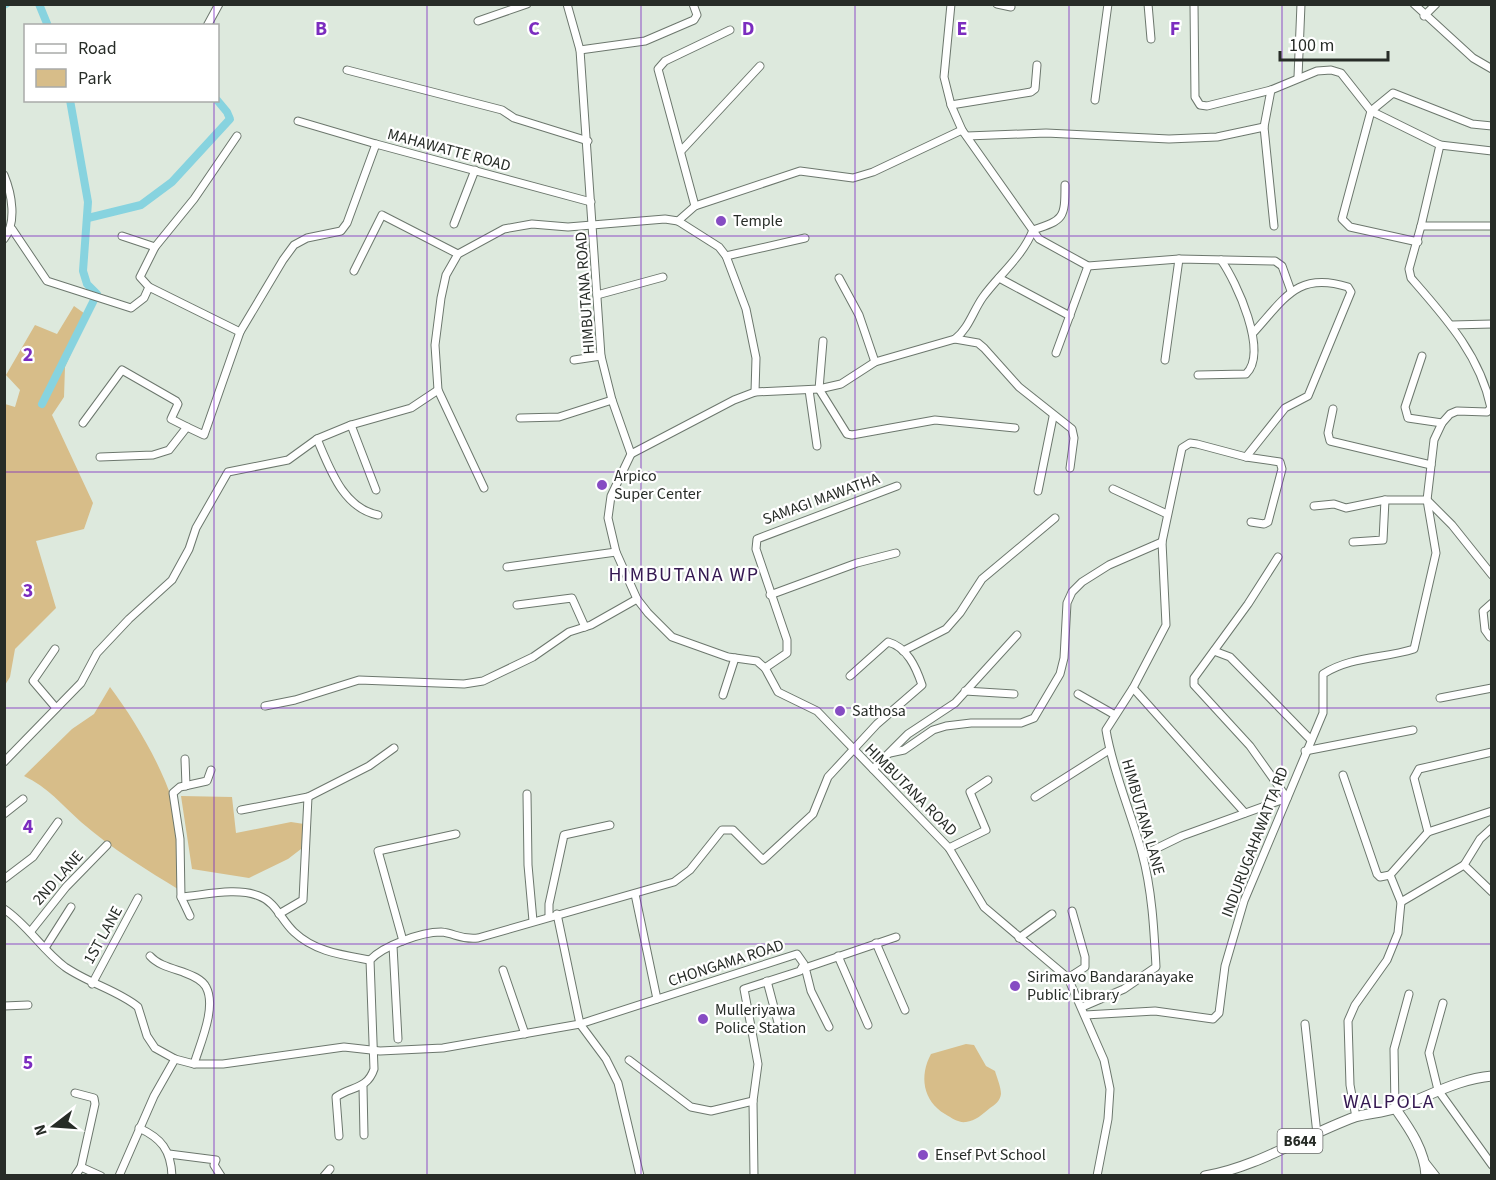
<svg xmlns="http://www.w3.org/2000/svg" width="1496" height="1180" viewBox="0 0 1496 1180" font-family="'Source Sans 3',sans-serif">
<rect width="100%" height="100%" fill="#dde9dd"/>
<g fill="#d7bd89">
<path d="M74 306 88 316 65 367 64 397 52 415 93 503 84 529 36 541 56 608 15 649 10 677 5 685V404L15 407 20 390 6 375 35 325 57 334Z"/>
<path d="M110 687C140 727 177 790 181 840 183 857 181 875 181 891 147 870 112 849 81 822 62 805 48 787 24 776L72 729 94 714Z"/>
<path d="M181 796 232 797 236 833 291 822 304 824 301 849 288 859 249 878 192 869Z"/>
<path d="M966 1044 974 1045 986 1066 995 1071C997 1078 1001 1087 1001 1094 1000 1101 995 1105 990 1108 983 1114 975 1121 966 1122 958 1123 952 1118 945 1114 923 1101 919 1076 931 1054Z"/>
</g>
<g fill="none" stroke-linecap="round" stroke-linejoin="round">
<g stroke="#87d3df" stroke-width="8">
<path d="M39 4 48 26"/>
<path d="M4 5 6 4"/>
<path d="M88 218 141 205 172 182 230 119 227 112 217 100"/>
<path d="M42 404 97 294 87 284 83 271 88 202 70 100"/>
</g>
<defs>
<g id="minor">
<path d="M567 4 580 50 601 356 612 400 631 454 611 496 608 518 616 552 637 599 648 613 672 637 728 657 757 661 765 668 778 692 817 711 949 848 984 907 1068 978 1104 1060 1110 1089 1108 1119 1097 1176"/>
<path d="M951 4 944 77 951 105 962 130 1039 239 1088 266 1179 259 1275 261 1282 266 1291 291"/>
<path d="M997 4 1011 7"/>
<path d="M1148 4 1151 39"/>
<path d="M1194 4 1195 97 1200 105 1207 106 1271 90"/>
<path d="M1414 4 1473 58 1492 69"/>
<path d="M1424 16 1436 4"/>
<path d="M478 21 527 4"/>
<path d="M207 26 219 4"/>
<path d="M580 50 645 41 694 20 697 15 693 4"/>
<path d="M347 70 502 110 514 118 588 141"/>
<path d="M1298 77 1301 4"/>
<path d="M1095 100 1108 4"/>
<path d="M951 105 1031 92 1035 89 1037 65"/>
<path d="M298 121 376 144"/>
<path d="M1264 127 1274 226"/>
<path d="M967 136 1046 133 1169 139 1217 137 1264 127 1271 90 1317 71 1331 70 1341 73 1371 111 1440 145 1421 226H1492"/>
<path d="M1440 145 1492 151"/>
<path d="M681 151 760 66"/>
<path d="M4 175C12 194 17 223 4 239"/>
<path d="M695 206 658 69 665 61 730 30"/>
<path d="M678 221 719 247 726 256 746 309 756 358 755 392"/>
<path d="M454 224 475 170"/>
<path d="M12 229 47 281 131 308 144 298 149 287 240 332"/>
<path d="M1033 230C1064 220 1065 218 1065 185"/>
<path d="M122 236 155 247"/>
<path d="M1418 242 1350 227 1342 219 1371 111 1393 93 1472 124 1492 126"/>
<path d="M726 256 805 238"/>
<path d="M354 271 382 215 458 254"/>
<path d="M839 278 859 315 875 362"/>
<path d="M999 278 1070 316"/>
<path d="M149 287 140 277 155 247 194 199 237 136"/>
<path d="M597 295 663 277"/>
<path d="M1452 325 1492 324"/>
<path d="M955 339 978 343 984 348 1019 387 1072 429 1074 438 1070 468"/>
<path d="M823 341 819 389 847 434 852 435 935 420 1015 428"/>
<path d="M1056 353 1088 266"/>
<path d="M1422 356 1405 407 1408 418 1442 423"/>
<path d="M574 360 601 356"/>
<path d="M1165 360 1179 259"/>
<path d="M1198 375 1246 374C1269 352 1236 281 1221 260"/>
<path d="M809 390 817 446"/>
<path d="M1333 409 1328 433 1330 441 1431 465"/>
<path d="M520 418 559 417 612 400"/>
<path d="M83 423 122 370 176 401 178 404 171 419 187 427"/>
<path d="M351 425 376 490"/>
<path d="M317 439C330 469 343 508 378 515"/>
<path d="M631 454 734 400 755 392 819 389 841 384 875 362 955 339C969 328 973 311 983 297 999 275 1023 256 1033 230"/>
<path d="M100 457 153 455 169 450 187 427 204 435 240 332 283 260 294 245 307 238 341 231 347 223 376 144 591 202"/>
<path d="M1246 457 1285 408 1308 396 1351 292 1348 287C1298 271 1285 298 1254 332"/>
<path d="M484 488 438 390 435 345 441 298 446 275 458 254 504 229 532 224 568 227 665 219 678 221 695 206 800 171 853 178 873 172 962 130"/>
<path d="M1113 489 1167 514"/>
<path d="M1038 491 1053 417"/>
<path d="M1314 506 1334 504 1346 508 1385 500H1427L1452 525 1492 575"/>
<path d="M1353 542 1383 540 1385 500"/>
<path d="M507 567 616 552"/>
<path d="M770 595 857 563 896 553"/>
<path d="M517 605 572 598 585 627"/>
<path d="M1490 637 1485 630 1483 611 1492 603"/>
<path d="M55 649 33 681 56 708"/>
<path d="M903 651 946 629 960 613 982 579 1055 518"/>
<path d="M1214 651 1230 657 1311 740"/>
<path d="M765 668 787 653V640L756 549 757 539 897 486"/>
<path d="M1133 688 1245 813"/>
<path d="M965 691 1014 694"/>
<path d="M1078 694 1115 715"/>
<path d="M723 695 735 658"/>
<path d="M1440 698 1492 688"/>
<path d="M265 706 295 700 359 680 464 684 483 681 533 657 569 632 591 625 637 599"/>
<path d="M1305 751 1413 730"/>
<path d="M890 753 904 750 933 730 946 726 971 723H1021L1034 718 1060 674 1064 658 1067 603 1072 592 1082 582 1109 565 1162 542"/>
<path d="M185 759 186 786"/>
<path d="M4 762 81 683 97 653 129 619 172 580 189 549 196 528 228 472 288 460 317 439 351 425 411 408 438 390"/>
<path d="M873 769 908 734 955 703 1017 635"/>
<path d="M1343 775 1377 874 1380 877 1390 875"/>
<path d="M527 794 528 865 533 921"/>
<path d="M308 797 369 766 394 748"/>
<path d="M1035 797 1109 750"/>
<path d="M241 810 308 797 303 900 279 914"/>
<path d="M4 814 23 799"/>
<path d="M1492 828 1480 839 1464 865 1492 892"/>
<path d="M1428 832 1414 778 1419 769 1492 752"/>
<path d="M949 848 986 830 970 792 988 780"/>
<path d="M1143 855 1182 836 1287 798 1250 746 1194 685V678L1248 604 1278 557"/>
<path d="M4 879 33 857 58 822"/>
<path d="M635 894 657 999"/>
<path d="M181 897C205 895 237 887 259 896 276 902 281 920 294 932 315 952 343 955 370 960"/>
<path d="M1401 902 1464 865"/>
<path d="M4 909C28 925 42 950 65 967 88 983 119 991 138 1007L147 1036 155 1048 175 1059 194 1064H223L344 1047 380 1051 443 1048 580 1024 797 954 804 964 800 971 744 989 758 1064 753 1101 754 1176"/>
<path d="M557 914 580 1024 606 1059 618 1083 640 1176"/>
<path d="M190 916 181 897 180 839 173 793 180 787 207 781 211 770"/>
<path d="M549 916V904L564 835 610 825"/>
<path d="M31 931 66 887 107 845"/>
<path d="M1019 938 1052 914"/>
<path d="M403 941 378 851 456 834"/>
<path d="M876 943 905 1010"/>
<path d="M393 946 398 1039"/>
<path d="M45 948 71 907"/>
<path d="M150 956C158 965 171 968 183 972 191 975 202 979 206 987 217 1007 200 1044 194 1064"/>
<path d="M838 956 868 1025"/>
<path d="M805 967 811 991 829 1027"/>
<path d="M802 969 896 937"/>
<path d="M503 970 525 1034"/>
<path d="M1068 978 1085 967V957L1072 911"/>
<path d="M767 981 780 1030"/>
<path d="M92 984 138 898"/>
<path d="M1443 1003 1429 1053 1438 1090 1492 1165"/>
<path d="M4 1006 28 1005"/>
<path d="M1082 1007 1124 989 1156 967C1154 929 1152 890 1142 853 1131 812 1113 772 1106 730L1133 688 1166 625 1162 542 1182 448 1190 443 1197 444 1246 457 1280 462 1282 469 1268 522 1264 524 1251 522"/>
<path d="M1085 1015 1155 1011 1213 1019 1219 1013 1225 966 1244 901 1323 713V674C1352 656 1382 659 1414 649L1436 553 1427 500 1434 440 1442 423 1450 414 1457 411 1487 412 1491 408C1480 355 1445 317 1411 278L1409 269 1421 226"/>
<path d="M1305 1024 1317 1134"/>
<path d="M629 1060 691 1107 711 1111 753 1101"/>
<path d="M363 1087 364 1135"/>
<path d="M75 1093 94 1098 95 1104 81 1167 101 1176"/>
<path d="M1395 1108 1394 1049 1409 994"/>
<path d="M1356 1117 1350 1085 1348 1021 1355 1005 1387 960 1398 933 1401 902 1390 875 1428 832 1492 811"/>
<path d="M139 1128C161 1138 171 1150 172 1176"/>
<path d="M339 1136 336 1097C351 1086 367 1090 374 1069L370 960C383 946 421 932 441 932 455 933 460 940 478 938L674 882 690 870 722 830H733L763 860 813 814 828 777 877 724 922 685C916 667 907 647 888 642L850 676"/>
<path d="M169 1154 216 1160 214 1165 221 1176"/>
<path d="M1425 1162 1436 1176"/>
<path d="M75 1176 81 1167"/>
<path d="M119 1176 154 1096 175 1059"/>
<path d="M324 1176 330 1169"/>
</g>
<g id="major">
<path d="M1395 1108C1409 1128 1425 1150 1426 1176"/>
<path d="M1205 1176C1258 1167 1305 1135 1355 1117 1368 1113 1383 1113 1396 1108 1428 1097 1457 1079 1492 1076"/>
</g>
</defs>
<use href="#minor" stroke="#6c776d" stroke-width="9"/>
<use href="#major" stroke="#6c776d" stroke-width="11"/>
<use href="#minor" stroke="#fff" stroke-width="7"/>
<use href="#major" stroke="#fff" stroke-width="9"/>
</g>
<path fill="none" stroke="#7b2cbf" stroke-width="1.5" stroke-opacity="0.55" d="M214 4V26M427 4V1176M641 4V1176M855 4V1176M1069 4V1176M1282 4V1176M214 100V1176M4 236H1492M4 472H1492M4 708H1492M4 944H1492"/>
<g fill="#864cc3" stroke="#fff" stroke-width="2">
<circle cx="721" cy="221" r="6"/>
<circle cx="602" cy="485" r="6"/>
<circle cx="840" cy="711" r="6"/>
<circle cx="1015" cy="986" r="6"/>
<circle cx="703" cy="1019" r="6"/>
<circle cx="923" cy="1155" r="6"/>
</g>
<g text-anchor="middle" dominant-baseline="central" stroke-width="4.5" stroke-linejoin="round" paint-order="stroke">
<rect fill="#fff" stroke="#686b68" stroke-width="1.5" x="1277.5" y="1129" width="45" height="24" rx="4.5"/>
<g font-size="15" font-weight="bold" fill="#272c27">
<text x="1300" y="1141">B644</text>
</g>
<g font-size="16" fill="#272c27" stroke="#fff">
<text transform="translate(449 150) rotate(15)">MAHAWATTE ROAD</text>
<text transform="translate(585 293) rotate(-94)">HIMBUTANA ROAD</text>
<text transform="translate(821 499) rotate(-20)">SAMAGI MAWATHA</text>
<text transform="translate(911 790) rotate(45)">HIMBUTANA ROAD</text>
<text transform="translate(1143 817) rotate(74)">HIMBUTANA LANE</text>
<text transform="translate(1255 842) rotate(-69)">INDURUGAHAWATTA RD</text>
<text transform="translate(58 878) rotate(-48)">2ND LANE</text>
<text transform="translate(103 935) rotate(-61)">1ST LANE</text>
<text transform="translate(726 963) rotate(-18)">CHONGAMA ROAD</text>
</g>
<g font-size="16" fill="#272c27" stroke="#fff" text-anchor="start">
<text x="733" y="221">Temple</text>
<text x="614" y="476">Arpico<tspan x="614" dy="18">Super Center</tspan></text>
<text x="852" y="711">Sathosa</text>
<text x="1027" y="977">Sirimavo Bandaranayake<tspan x="1027" dy="18">Public Library</tspan></text>
<text x="715" y="1010">Mulleriyawa<tspan x="715" dy="18">Police Station</tspan></text>
<text x="935" y="1155">Ensef Pvt School</text>
</g>
<g font-size="20" letter-spacing="1.5" fill="#341851" stroke="#fff">
<text x="684" y="575">HIMBUTANA WP</text>
<text x="1389" y="1102">WALPOLA</text>
</g>
</g>
<g font-size="20" text-anchor="middle" font-weight="bold" fill="#7b2cbf" stroke="#fff" stroke-width="4.5" stroke-linejoin="round" paint-order="stroke">
<text x="321" y="35">B</text>
<text x="534" y="35">C</text>
<text x="748" y="35">D</text>
<text x="962" y="35">E</text>
<text x="1175" y="35">F</text>
<text x="28" y="361">2</text>
<text x="28" y="597">3</text>
<text x="28" y="833">4</text>
<text x="28" y="1069">5</text>
</g>
<rect width="1496" height="1180" fill="none" stroke="#272c27" stroke-width="12"/>
<rect x="24" y="24" width="195" height="78" fill="#ffffff" stroke="#a9aba9" stroke-width="1.5"/>
<rect x="36" y="44" width="30" height="9" fill="#ffffff" stroke="#a9aba9" stroke-width="1.5"/>
<text x="78" y="54" font-size="18" fill="#272c27">Road</text>
<rect x="36" y="69" width="30" height="18" fill="#d7bd89" stroke="#a9aba9" stroke-width="1.5"/>
<text x="78" y="84" font-size="18" fill="#272c27">Park</text>
<g transform="translate(54 1126) rotate(253)" stroke="#ffffff" stroke-width="4.5" paint-order="stroke">
<path d="M0-4.5L10 22L0 15L-10 22Z" fill="#272c27"/>
<text y="-9" font-size="16" font-weight="bold" text-anchor="middle" fill="#272c27">N</text>
</g>
<path d="M1280 51v9h108v-9" fill="none" stroke="#272c27" stroke-width="3"/>
<text x="1289" y="51" font-size="18" fill="#272c27" stroke="#ffffff" stroke-width="4.5" paint-order="stroke">100 m</text>
</svg>
